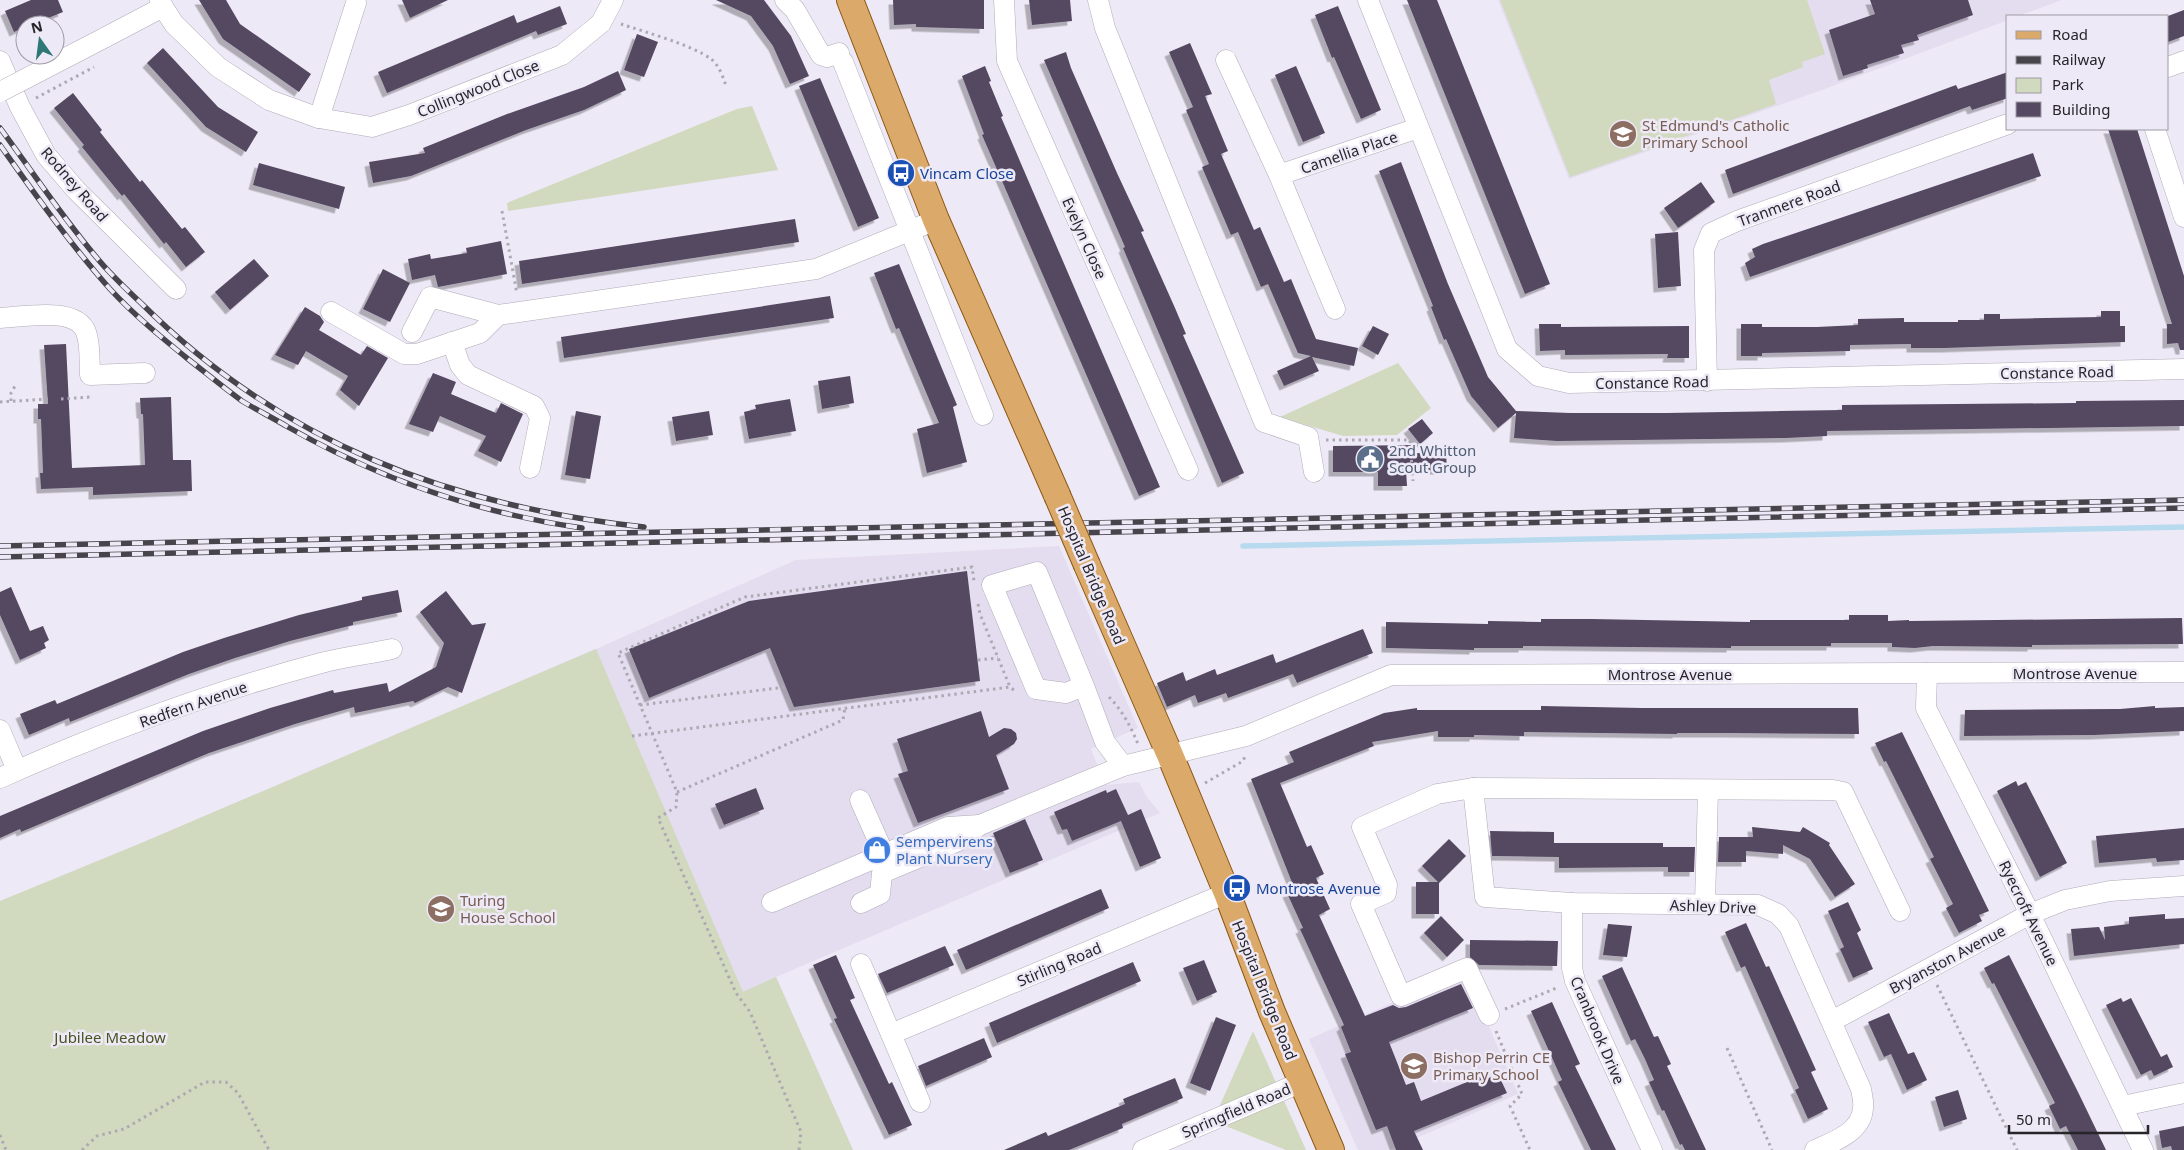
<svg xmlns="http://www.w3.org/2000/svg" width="2184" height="1150" viewBox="0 0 2184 1150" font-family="'Noto Sans',sans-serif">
<defs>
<filter id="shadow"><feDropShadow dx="-4.5" dy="4.5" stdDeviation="0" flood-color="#0004"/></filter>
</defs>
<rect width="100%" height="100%" fill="#eee9f6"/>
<g fill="#e4dcef">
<path d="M1498 0H2062L2018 16H2008V20L1822 90 1569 179Z"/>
<path d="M1059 546 1138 728 1091 749 1105 785 1139 782 1146 796 1160 813 776 977 853 1150 146 841 596 649 796 560Z"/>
<path d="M1465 971 1518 1094 1389 1150H1358L1309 1039Z"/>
</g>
<g fill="#d1d9be">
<path d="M1500 0H1807L1825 54 1802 62 1803 67 1769 80 1776 104 1570 177Z"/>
<path d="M752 106 778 170 508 211 507 203 737 109Z"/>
<path d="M1398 363 1431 408 1397 435 1343 436 1280 417Z"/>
<path d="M596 649 743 992 776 977 853 1150H0V901L146 841Z"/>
<path d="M1253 1031 1306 1150H1286L1213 1121Z"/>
</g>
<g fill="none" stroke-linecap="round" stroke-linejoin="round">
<path stroke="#b8daee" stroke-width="5.5" d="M1243 546 2184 527"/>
</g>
<g fill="#544862" filter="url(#shadow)">
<path d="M31 0H58L63 12 31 25H25V27L14 32 5 11Z"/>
<path d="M199 0H226L240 24 311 74 299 92 223 39Z"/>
<path d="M402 0H448L410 18Z"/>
<path d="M716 0H764L791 36 809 76 790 84 773 46 751 16Z"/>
<path d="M893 0H984V29L916 27V24L894 25Z"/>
<path d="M1029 0H1070L1072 21 1032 25Z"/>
<path d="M1407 0H1437L1550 284 1525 294Z"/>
<path d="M1870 0H1968L1973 15 1917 35 1919 40 1901 45 1904 53 1867 65 1868 68 1843 76 1829 30 1875 14Z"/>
<path d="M560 6 567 24 538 35 536 31 387 93 378 72 514 15 517 23Z"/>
<path d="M1338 6 1381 110 1361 119 1334 57 1332 58 1315 15Z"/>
<path d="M2184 10V36L2168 42V16Z"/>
<path d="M637 34 658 42 644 77 624 70Z"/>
<path d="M1190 43 1212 94 1205 96 1228 151 1221 154 1254 230 1260 227 1284 282 1291 279 1316 339 1358 348 1354 366 1312 357 1319 371 1284 386 1277 371 1311 356 1298 353 1268 284 1261 287 1238 232 1231 235 1202 167 1209 164 1186 110 1193 107 1169 52Z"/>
<path d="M163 48 218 107 258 132 246 152 206 127 147 63Z"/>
<path d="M1066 52 1071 68 1117 173 1144 231 1141 232 1175 308 1186 334 1183 335 1244 473 1222 483 1123 248 1125 247 1044 60Z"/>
<path d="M985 66 991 81 989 82 1003 116 1001 117 1160 487 1139 496 982 135 984 134 962 76Z"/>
<path d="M1296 66 1325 133 1303 142 1275 75Z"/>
<path d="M618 71 626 90 584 110 526 130 411 176 373 183 369 162 425 153 423 148 507 114 584 87Z"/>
<path d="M2008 72V98L1972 110 1970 106 1733 194 1725 170 1956 85 1958 89Z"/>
<path d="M820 78 879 218 858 227 799 86Z"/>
<path d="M73 93 102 130 100 132 140 182 142 180 182 229 185 227 205 252 186 267 166 242 164 244 124 194 122 196 82 147 84 145 54 108Z"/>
<path d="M2108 129H2137L2184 276V350H2180L2178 343 2167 344V324H2172Z"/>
<path d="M2033 153 2041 176 1750 277 1745 263 1755 257 1752 249 1763 244Z"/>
<path d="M1401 162 1448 284 1488 377 1516 411 1570 413H1666L1842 410V405L2076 403V401L2184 400V426L1827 431V436L1786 438 1557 441 1514 438 1516 413 1498 428 1471 396 1446 339 1444 340 1431 307 1433 306 1379 171Z"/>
<path d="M259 163 345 187 339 209 253 185Z"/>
<path d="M1701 182 1715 202 1678 228 1664 208Z"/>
<path d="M795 219 799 242 522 284 519 261Z"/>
<path d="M1678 232 1681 286 1658 288 1655 234Z"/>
<path d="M501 241 507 274 438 287 435 275 412 280 408 259 430 254 431 259 467 253 466 248Z"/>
<path d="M254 259 269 276 230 310 215 292Z"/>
<path d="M899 264 957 405 953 407 967 462 927 473 917 429 939 423 899 328 896 329 874 273Z"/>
<path d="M383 269 410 283 390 322 363 309Z"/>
<path d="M830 296 834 318 564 358 561 337Z"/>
<path d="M305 307 320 316 324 322 319 330 361 355 367 346 388 358 359 406 340 390 348 376 306 351 298 365 275 355Z"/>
<path d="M2101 311H2120V326H2125V342L1944 348H1911V344L1850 345V351L1762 353V356H1741V324H1762V327H1817L1858 325V319L1904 318V322H1958V320H1984V314H2000V319L2101 317Z"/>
<path d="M1539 324H1561V327L1689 326V358H1667L1668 354 1565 355V350L1540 351Z"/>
<path d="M1373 326 1389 334 1378 355 1362 346Z"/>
<path d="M66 344 72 468 145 465 143 414H141L140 398 171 397 173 460H191L192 491 93 495V487L41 489 40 473H43L41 419H38V404H48L44 345Z"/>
<path d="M433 373 456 382 451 394 496 413 501 403 523 414 501 462 478 451 486 436 440 416 433 432 409 424Z"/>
<path d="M850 376 854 403 822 409 818 381Z"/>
<path d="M790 399 796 431 749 439 744 412 756 409 755 405Z"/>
<path d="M576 411 601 416 590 479 565 475Z"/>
<path d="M709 411 713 435 676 441 672 417Z"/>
<path d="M1422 419 1433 433 1420 444 1408 429Z"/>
<path d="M1419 445 1409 453H1446L1447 470H1406L1407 486H1378V472H1333V446Z"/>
<path d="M967 571 980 681 794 707 770 648 649 698 629 649 749 601Z"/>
<path d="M11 587 30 631 43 626 49 640 44 643 46 648 20 660 0 615V592Z"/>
<path d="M398 590 402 612 353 622V625L290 641 235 658 189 674 70 722 69 718 29 735 20 714 55 700 57 704 183 652 224 638 299 615 362 600V597Z"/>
<path d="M446 591 472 625 486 623 462 693 448 687 415 703 413 701 355 713 354 707 295 724 209 753 21 832 20 829 0 838V816L203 731 270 708 333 690 334 693 387 683 389 692 436 667 444 643 420 612Z"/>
<path d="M1849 615H1888V621L1909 620V621L2182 618 2183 644 2032 645V647L1933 646 1915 648 1892 647V643H1831V646H1731V648L1523 646V648H1474V650L1386 648V622L1488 624V621L1541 622V619H1592L1750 622V620H1849Z"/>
<path d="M1363 629 1373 653 1297 683 1293 674 1228 698 1226 693 1198 703 1195 695 1167 707 1157 683 1183 672 1186 681 1215 669 1217 675 1273 654 1276 663Z"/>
<path d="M1541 706 1642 708H1858L1859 734 1724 733H1677V734L1524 732V736L1474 735V737H1438V731L1372 742 1374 746 1280 783 1307 847 1311 845 1324 874 1316 878 1330 909 1319 915 1365 1016 1393 1005 1399 1008 1406 1007 1461 984 1473 1008 1389 1042 1406 1085 1414 1082 1421 1101 1484 1075 1486 1079 1498 1074 1507 1093 1414 1131 1423 1150H1396L1387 1126 1376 1130 1345 1054 1351 1052 1341 1027 1344 1025 1300 929 1303 928 1287 893 1295 890 1251 779 1294 762 1289 752 1384 713 1417 708V710H1541Z"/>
<path d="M2155 706V708L2184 707V731L2094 735 1964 736 1965 710 2120 709Z"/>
<path d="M981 711 989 737 1004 728 1011 729 1016 733 1017 739 1014 744 996 755 1009 789 918 823 898 774 908 771 897 739Z"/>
<path d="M1902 732 1989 911 1979 915 1982 921 1959 933 1946 908 1953 904 1930 859 1934 857 1886 761 1884 762 1875 743Z"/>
<path d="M2016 781 2018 786 2026 782 2067 863 2040 877 1997 791Z"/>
<path d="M756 788 764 809 724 825 715 804Z"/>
<path d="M1116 789 1128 815 1141 809 1161 858 1140 867 1121 821 1072 841 1067 829 1062 830 1054 812 1106 790 1107 793Z"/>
<path d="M1025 819 1043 860 1010 873 993 833Z"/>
<path d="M1752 827 1800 832 1803 827 1830 843 1829 845 1855 884 1835 897 1810 859 1783 845V854L1746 851V862H1718L1719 837H1753Z"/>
<path d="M2184 828V860L2157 862 2156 858 2099 863 2096 836Z"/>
<path d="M1490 831 1554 832V843H1663V847H1695L1694 872H1668V867L1559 868V857L1492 856Z"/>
<path d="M1449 839 1466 856 1439 883V914H1416V882H1438L1422 866Z"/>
<path d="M1101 889 1109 908 966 970 957 950Z"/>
<path d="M1848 902 1861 930 1857 933 1873 969 1853 978 1840 949 1844 947 1828 911Z"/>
<path d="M2165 914V919L2184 918V944L2074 956 2071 929 2099 927 2105 940 2104 927 2129 924V917Z"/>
<path d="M1441 916 1464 940 1447 957 1424 933Z"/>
<path d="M1746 923 1766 967 1769 966 1816 1070 1811 1072 1828 1109 1808 1119 1795 1090 1799 1088 1745 966 1741 968 1725 932Z"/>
<path d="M1608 924 1632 926 1627 957 1603 955Z"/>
<path d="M1470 940 1558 941 1557 966 1479 965 1470 957Z"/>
<path d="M945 946 954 965 887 993 878 974Z"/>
<path d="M836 955 855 998 850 1000 889 1084 892 1082 912 1125 889 1135 834 1019 837 1018 813 965Z"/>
<path d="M2009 955 2078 1092 2106 1150H2078L2066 1126 2060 1129 2049 1106 2055 1103 1994 983 1992 984 1984 968Z"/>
<path d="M1204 960 1217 992 1197 1001 1183 968Z"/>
<path d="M1133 962 1141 981 997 1043 989 1023Z"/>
<path d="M1622 967 1654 1037 1658 1036 1671 1064 1667 1066 1706 1150H1685L1682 1144 1680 1145 1664 1110 1662 1111 1649 1082 1654 1080 1645 1059 1635 1039 1631 1041 1602 976Z"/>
<path d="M2121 998 2123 1002 2131 998 2161 1057 2167 1054 2173 1067 2154 1076 2151 1070 2141 1075 2106 1005Z"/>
<path d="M1552 1002 1580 1064 1575 1066 1616 1150H1591L1558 1082 1562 1080 1531 1011Z"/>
<path d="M1889 1013 1908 1054 1914 1052 1927 1080 1907 1090 1891 1054 1884 1057 1868 1022Z"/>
<path d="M1216 1017 1236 1025 1210 1091 1190 1083Z"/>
<path d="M984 1038 992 1057 926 1086 918 1066Z"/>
<path d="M1175 1078 1183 1098 1122 1124 1123 1128 1069 1150H1004L1046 1132 1048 1136 1125 1104 1123 1099Z"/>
<path d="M1958 1090 1967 1119 1944 1127 1935 1097Z"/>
<path d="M2184 1126V1150H2172L2171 1146 2162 1148 2159 1131Z"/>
</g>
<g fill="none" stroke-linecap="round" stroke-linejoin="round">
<defs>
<g id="minor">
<path d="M160 0 163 7 174 24 218 67 269 100 319 118 372 127 409 115 562 55 601 23 613 0"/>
<path d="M785 0 795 10 821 55 827 57 839 53"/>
<path d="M1004 0 1007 61 1188 470"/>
<path d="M1098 0 1105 28 1264 422 1308 437 1314 472"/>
<path d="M1368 0 1507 349 1538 376 1569 383 2184 369"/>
<path d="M104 38 163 7"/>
<path d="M1226 60 1279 175 1335 309"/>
<path d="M0 61 20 107 46 155 76 190 176 289"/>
<path d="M843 62 983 415"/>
<path d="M2168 67 2184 61"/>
<path d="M319 118 356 3"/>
<path d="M2155 129 2184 217"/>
<path d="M1279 175 1418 128"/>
<path d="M331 312 404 354H417L480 333 498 315"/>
<path d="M0 318C23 317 76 306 86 332 91 345 89 362 90 375L145 373"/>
<path d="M412 332 430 297 498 315 816 269 936 220"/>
<path d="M452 342 460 365 468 375 534 406 540 418 530 468"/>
<path d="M1707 381 1704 250 1711 233 1737 221 2008 124"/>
<path d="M1927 673 1926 708 2030 914 2143 1150"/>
<path d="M1084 686 1066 693 1036 689 992 585 1037 572 1084 686 1105 742 1123 766"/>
<path d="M0 730 17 770"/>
<path d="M0 778C103 732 212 692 321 663 344 657 369 654 392 649"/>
<path d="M1473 788 1485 897 1572 903 1758 905 1778 914 1789 926 1861 1089C1862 1095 1864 1102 1863 1108 1862 1132 1833 1142 1815 1150"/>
<path d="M860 800 884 854"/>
<path d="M772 902 948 827 980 825"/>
<path d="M861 903 880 894 882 873 958 841 980 825 1123 766 1246 736 1391 675 2184 672"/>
<path d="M1572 903V968L1575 981 1652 1150"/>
<path d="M1705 904 1708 790"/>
<path d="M861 964 920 1102"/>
<path d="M1489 1015 1467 968 1401 996 1361 904 1386 893 1387 885 1362 827 1437 794 1473 788 1833 790 1843 792 1900 911"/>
<path d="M1832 1021 2030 914 2065 900 2110 891 2184 886"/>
<path d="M891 1034 1227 893"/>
<path d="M2123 1106 2184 1093"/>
<path d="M1143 1150 1302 1082"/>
</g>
<g id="major">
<path d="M850 0 936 220 1057 495"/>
<path d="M1087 565 1170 755 1227 893 1272 1012 1331 1150"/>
</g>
</defs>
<use href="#minor" stroke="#b0abb7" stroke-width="21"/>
<use href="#major" stroke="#8c5713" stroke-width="28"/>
<g stroke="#ada9b3" stroke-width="3" stroke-dasharray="2.5 4" stroke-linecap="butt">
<path d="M621 24C645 32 692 45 711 59 719 65 723 77 726 86"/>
<path d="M36 98 94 67"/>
<path d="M502 211 517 294"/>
<path d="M61 399 90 397"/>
<path d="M11 401V393L15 386"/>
<path d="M0 402 49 399"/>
<path d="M1326 440H1410L1413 481"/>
<path d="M978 604 980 614 1010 687"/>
<path d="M978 660 998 658"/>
<path d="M1109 697C1122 710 1131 727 1138 744"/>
<path d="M640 705 786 687"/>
<path d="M632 736 1010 687 1016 692"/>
<path d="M1205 783 1243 761 1246 754"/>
<path d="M677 792 843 720 845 707"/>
<path d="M1937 985 2017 1150"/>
<path d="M1505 1009 1559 987"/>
<path d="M1496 1031 1522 1094 1510 1106 1530 1150"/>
<path d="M1727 1048 1772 1150"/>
<path d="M0 1135 6 1150"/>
<path d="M82 1150 97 1136 124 1129 205 1082H226L238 1093 269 1150"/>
<path d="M799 1150 801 1132 750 1012 736 993 658 818 676 807 677 792 618 653 745 597 972 567 974 581"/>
</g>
<use href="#minor" stroke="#fff" stroke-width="20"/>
<use href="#major" stroke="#dbaa6a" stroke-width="26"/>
<defs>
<g id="rail">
<path d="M0 128C32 171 62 217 97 258 110 274 126 289 141 303 282 443 450 506 644 527"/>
<path d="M0 145C35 194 70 244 110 289 134 315 161 337 188 359 206 373 224 388 242 401 257 410 273 418 288 427 379 479 478 513 582 528"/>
<path d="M0 546 2184 500"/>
<path d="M0 557 2184 508"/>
</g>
</defs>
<use href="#rail" stroke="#47444b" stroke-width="5.5"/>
<use href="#rail" stroke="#eee9f6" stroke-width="4" stroke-dasharray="11" stroke-linecap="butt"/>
<defs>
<path id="minor-bridge" d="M0 92 104 38"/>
<path id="major-bridge" d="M1057 495 1087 565"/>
</defs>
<use href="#minor-bridge" stroke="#b0abb7" stroke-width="21" stroke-linecap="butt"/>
<use href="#major-bridge" stroke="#8c5713" stroke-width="28" stroke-linecap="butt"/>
<use href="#minor-bridge" stroke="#fff" stroke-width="20"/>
<use href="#major-bridge" stroke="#dbaa6a" stroke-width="26"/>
</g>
<defs>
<symbol id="school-disc" viewBox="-11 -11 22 22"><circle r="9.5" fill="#8d6e63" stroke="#eee9f6"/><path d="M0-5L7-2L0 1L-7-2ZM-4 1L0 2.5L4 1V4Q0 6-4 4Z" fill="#fff"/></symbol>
<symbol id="bus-disc" viewBox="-11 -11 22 22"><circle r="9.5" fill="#1a4fb4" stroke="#eee9f6"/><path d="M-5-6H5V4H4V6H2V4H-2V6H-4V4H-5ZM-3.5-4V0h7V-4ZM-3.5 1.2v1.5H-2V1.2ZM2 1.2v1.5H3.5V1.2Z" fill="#fff"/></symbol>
<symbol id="civic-disc" viewBox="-11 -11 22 22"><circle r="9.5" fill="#5c6f8a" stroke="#eee9f6"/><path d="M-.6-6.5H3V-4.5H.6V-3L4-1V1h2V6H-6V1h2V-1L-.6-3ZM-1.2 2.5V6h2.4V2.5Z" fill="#fff"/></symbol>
<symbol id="shop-disc" viewBox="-11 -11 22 22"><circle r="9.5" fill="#3f7fe0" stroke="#eee9f6"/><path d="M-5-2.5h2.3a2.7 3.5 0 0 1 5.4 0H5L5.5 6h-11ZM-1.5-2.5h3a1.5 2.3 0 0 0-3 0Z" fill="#fff"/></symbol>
</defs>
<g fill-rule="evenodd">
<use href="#school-disc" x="1607" y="118" width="32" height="32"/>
<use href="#bus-disc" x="885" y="157" width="32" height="32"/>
<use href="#civic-disc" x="1354" y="443" width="32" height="32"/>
<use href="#shop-disc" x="861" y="834" width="32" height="32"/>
<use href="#bus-disc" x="1221" y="872" width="32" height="32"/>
<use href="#school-disc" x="425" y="893" width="32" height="32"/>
<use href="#school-disc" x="1398" y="1050" width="32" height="32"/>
</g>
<g text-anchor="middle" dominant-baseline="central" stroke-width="5" stroke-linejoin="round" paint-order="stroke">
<g font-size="15" fill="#27252a" stroke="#eee9f6">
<text transform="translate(478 88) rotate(-22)">Collingwood Close</text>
<text transform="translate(1349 152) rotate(-19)">Camellia Place</text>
<text transform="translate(75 184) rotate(49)">Rodney Road</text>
<text transform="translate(1789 203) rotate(-20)">Tranmere Road</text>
<text transform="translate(1085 238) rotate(66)">Evelyn Close</text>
<text transform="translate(2057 372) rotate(-1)">Constance Road</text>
<text transform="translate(1652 382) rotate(-1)">Constance Road</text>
<text transform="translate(1092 575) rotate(67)">Hospital Bridge Road</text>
<text x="2075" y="673">Montrose Avenue</text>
<text x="1670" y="674">Montrose Avenue</text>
<text transform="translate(193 704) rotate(-19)">Redfern Avenue</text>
<text transform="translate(1713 906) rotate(2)">Ashley Drive</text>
<text transform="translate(2029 913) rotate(64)">Ryecroft Avenue</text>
<text transform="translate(1947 959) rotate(-28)">Bryanston Avenue</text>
<text transform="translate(1059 964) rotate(-23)">Stirling Road</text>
<text transform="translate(1265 990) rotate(68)">Hospital Bridge Road</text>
<text transform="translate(1598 1030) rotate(67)">Cranbrook Drive</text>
<text transform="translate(1236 1110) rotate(-23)">Springfield Road</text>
</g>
<g font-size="15" fill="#785e54" stroke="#eee9f6" text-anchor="start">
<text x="1642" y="125">St Edmund's Catholic<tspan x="1642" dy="17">Primary School</tspan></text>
<text x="460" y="900">Turing<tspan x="460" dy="17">House School</tspan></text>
<text x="1433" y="1057">Bishop Perrin CE<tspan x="1433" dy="17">Primary School</tspan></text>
</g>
<g font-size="15" fill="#164399" stroke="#eee9f6" text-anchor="start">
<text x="920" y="173">Vincam Close</text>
<text x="1256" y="888">Montrose Avenue</text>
</g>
<g font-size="15" fill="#4e5e75" stroke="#eee9f6" text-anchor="start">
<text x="1389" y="450">2nd Whitton<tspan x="1389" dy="17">Scout Group</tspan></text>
</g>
<g font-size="15" fill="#366cbe" stroke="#eee9f6" text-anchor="start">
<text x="896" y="841">Sempervirens<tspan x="896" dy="17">Plant Nursery</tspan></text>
</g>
<g font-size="15" fill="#485320" stroke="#eee9f6">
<text x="110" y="1037">Jubilee Meadow</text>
</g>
</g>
<rect x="2006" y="15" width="162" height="115" fill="#eee9f6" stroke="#9e9ba4"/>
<rect x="2016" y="31" width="25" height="8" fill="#dbaa6a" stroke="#9e9ba4"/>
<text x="2052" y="40" font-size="15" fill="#27252a">Road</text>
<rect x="2016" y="56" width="25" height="8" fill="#47444b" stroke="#9e9ba4"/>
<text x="2052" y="65" font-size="15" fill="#27252a">Railway</text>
<rect x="2016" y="78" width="25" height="15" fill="#d1d9be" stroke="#9e9ba4"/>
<text x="2052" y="90" font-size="15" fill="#27252a">Park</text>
<rect x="2016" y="102" width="25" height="15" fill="#544862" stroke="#9e9ba4"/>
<text x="2052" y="115" font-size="15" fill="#27252a">Building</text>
<g transform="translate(40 40) rotate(346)"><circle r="24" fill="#eee9f6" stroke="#9e9ba4"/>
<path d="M0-4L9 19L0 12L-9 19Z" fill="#2d7777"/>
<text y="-8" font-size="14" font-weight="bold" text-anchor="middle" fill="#27252a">N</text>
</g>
<path d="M2009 1125v8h139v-8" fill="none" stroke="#27252a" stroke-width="2.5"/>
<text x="2016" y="1125" font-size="15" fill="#27252a" stroke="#eee9f6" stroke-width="4" paint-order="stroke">50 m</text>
</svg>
